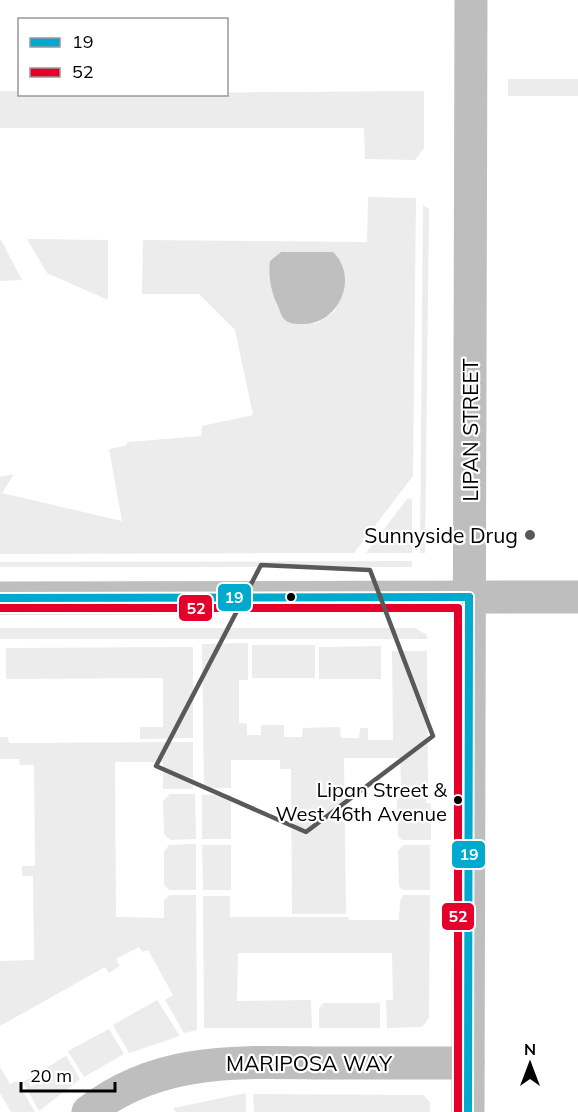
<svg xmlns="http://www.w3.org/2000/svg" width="578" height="1112" viewBox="0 0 578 1112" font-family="Mulish,sans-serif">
<rect width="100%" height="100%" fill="#fff"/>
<g fill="#ececec" fill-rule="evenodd">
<rect x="508" y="79" width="70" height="17"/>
<path d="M0 91H19L20 94 424 91V148L415 160 365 159 364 128H0Z"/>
<path d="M368 197 416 198 413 476 354 553 0 554V477L14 474 2 493 122 521 109 449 125 446 128 442 201 436 202 426 253 415 235 330 199 294H142L143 240 367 242ZM286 252 337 256C346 276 340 290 335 311L315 324 280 311 270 275Z"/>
<path d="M423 205 429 209 425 553H420Z"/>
<path d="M27 239 108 240V300L47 273Z"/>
<path d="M0 240H1L22 280 0 281Z"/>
<path d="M407 499H412V553H366Z"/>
<path d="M412 561V567H0V562Z"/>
<path d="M0 628H415L427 635V639H0Z"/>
<path d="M248 643V680H239V723L247 724V735H261V725H284V737H302L303 728 340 727 341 738H359L360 728H368V740H393L392 651H427L428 787H401L400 758H344L346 914H292L291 769H280V760H231V788H204L202 644Z"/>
<rect x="252" y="645" width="63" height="33"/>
<path d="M381 646V679H319V647Z"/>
<path d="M193 647V738L140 739V727H163V678L6 679V648Z"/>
<path d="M0 737H8L9 743 193 742V789H163V762H115L116 917 164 918V900L170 895H196L197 1030 184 1033 165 1000 173 995 148 950 142 952 139 947 116 959 120 966 109 973 105 967 0 1026V961L34 960 33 876H22V866H35L34 765H20L19 759H0Z"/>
<path d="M170 794H195L196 839 170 840 164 834 163 801Z"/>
<path d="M402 794H426V803L431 804V840H402L398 836 397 800Z"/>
<rect x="202" y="795" width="29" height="44"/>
<path d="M196 844V890H169L164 885V852L169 845Z"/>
<path d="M202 845H231V890H203Z"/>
<path d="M403 845H430V890H402L399 886 398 851Z"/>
<path d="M403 895H430L429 1018 422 1027 387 1028 386 1000H393L392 953H238L237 1001 311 1000 312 1028H204L203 896H230V917H348L349 920H399L400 901Z"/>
<path d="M157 1000 180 1036 129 1053 113 1025Z"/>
<path d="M324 1003H380V1028H319V1008Z"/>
<path d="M109 1029 124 1054 84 1077 68 1051Z"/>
<path d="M66 1056 80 1079 39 1111 23 1082Z"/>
<path d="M0 1067 10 1084 17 1081 35 1112H11L0 1093Z"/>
<path d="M246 1093V1112H176L173 1108Z"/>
<path d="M253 1094 423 1095 430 1102V1112H254Z"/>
</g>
<path fill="#bfbfbf" d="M281 252H333C360 278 338 326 301 324 295 324 289 324 284 319 280 314 279 307 276 302 271 290 268 274 270 261Z"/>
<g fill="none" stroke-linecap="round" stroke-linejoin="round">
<g stroke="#bebebe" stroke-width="33">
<path d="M0 598 578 597"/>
<path d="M88 1112C158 1057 238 1062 321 1063 370 1063 419 1063 468 1063"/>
<path d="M468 1112 471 0"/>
</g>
<defs>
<g id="bus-1">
<path d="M0 598 469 597"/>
<path d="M468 1112 469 597"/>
</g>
<path id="bus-2" d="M0 608H458V1112"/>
</defs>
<use href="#bus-1" stroke="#fff" stroke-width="12"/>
<use href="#bus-2" stroke="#fff" stroke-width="12"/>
<use href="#bus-1" stroke="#00a9ce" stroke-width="8"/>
<use href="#bus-2" stroke="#e4002b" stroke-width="8"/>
</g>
<path fill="none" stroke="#595959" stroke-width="4.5" stroke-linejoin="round" d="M261 565 370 570 433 736 306 832 156 766Z"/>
<circle fill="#595959" stroke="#fff" stroke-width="2" cx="530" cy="535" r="6"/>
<g fill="#000" stroke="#fff" stroke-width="2">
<circle cx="291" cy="597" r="5"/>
<circle cx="458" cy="800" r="5"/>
</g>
<g text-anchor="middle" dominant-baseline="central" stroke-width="4.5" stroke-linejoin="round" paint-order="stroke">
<g font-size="20" fill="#000" stroke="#fff" text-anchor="end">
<text x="447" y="789">Lipan Street &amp;<tspan x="447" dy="24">West 46th Avenue</tspan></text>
</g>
<g font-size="21" fill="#000" stroke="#fff">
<text transform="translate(470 430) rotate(-90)">LIPAN STREET</text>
<text x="309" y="1063">MARIPOSA WAY</text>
</g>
<g font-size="21" fill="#000" stroke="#fff" text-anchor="end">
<text x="518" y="535">Sunnyside Drug</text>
</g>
</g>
<g stroke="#fff" stroke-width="2">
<rect x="217" y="583" width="35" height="29" rx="6" fill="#00a9ce"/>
<rect x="178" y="594" width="35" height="28" rx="6" fill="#e4002b"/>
<rect x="451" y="840" width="35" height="29" rx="6" fill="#00a9ce"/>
<rect x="441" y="902" width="34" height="29" rx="6" fill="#e4002b"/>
</g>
<g font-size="16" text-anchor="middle" font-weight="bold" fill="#fff">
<text x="234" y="603">19</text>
<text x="196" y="614">52</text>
<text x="469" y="860">19</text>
<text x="458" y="922">52</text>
</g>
<rect x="18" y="18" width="210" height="78" fill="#ffffff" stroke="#999999" stroke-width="1.5"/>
<rect x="30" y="38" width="30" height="9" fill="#00a9ce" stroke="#999999" stroke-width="1.5"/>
<text x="72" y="48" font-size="18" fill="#000000">19</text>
<rect x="30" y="68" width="30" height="9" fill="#e4002b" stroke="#999999" stroke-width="1.5"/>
<text x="72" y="78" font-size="18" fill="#000000">52</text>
<g transform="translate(530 1064)" stroke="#ffffff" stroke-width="4.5" paint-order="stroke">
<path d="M0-4.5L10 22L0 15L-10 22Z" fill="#000000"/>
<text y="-9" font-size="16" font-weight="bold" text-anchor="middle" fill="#000000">N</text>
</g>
<path d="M21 1082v9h94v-9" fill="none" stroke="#000000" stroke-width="3"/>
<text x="30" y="1082" font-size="18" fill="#000000" stroke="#ffffff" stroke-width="4.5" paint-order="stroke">20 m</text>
</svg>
